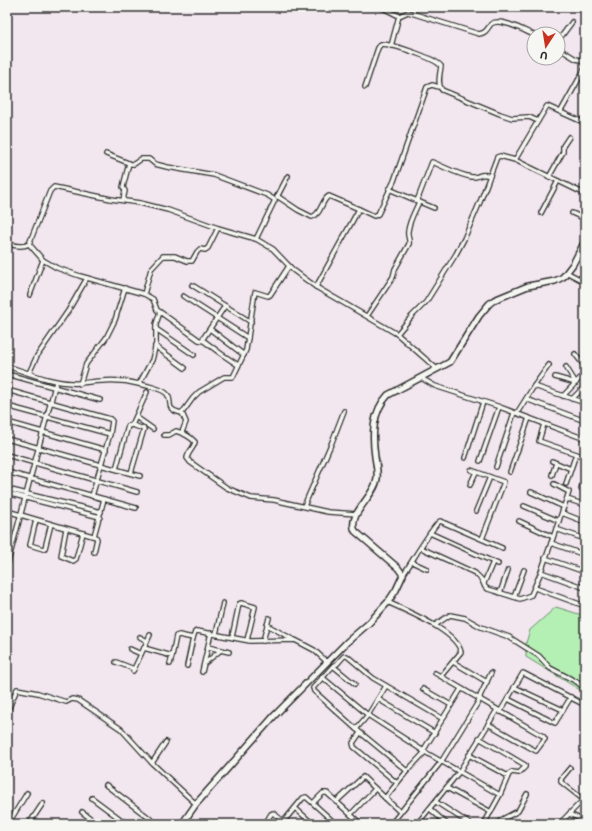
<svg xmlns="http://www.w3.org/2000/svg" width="592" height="831" viewBox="0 0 592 831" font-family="Itim,sans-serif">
<rect width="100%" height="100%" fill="#f2e6ef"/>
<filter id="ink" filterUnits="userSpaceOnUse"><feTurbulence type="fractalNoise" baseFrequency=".025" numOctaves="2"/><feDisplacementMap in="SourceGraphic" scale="8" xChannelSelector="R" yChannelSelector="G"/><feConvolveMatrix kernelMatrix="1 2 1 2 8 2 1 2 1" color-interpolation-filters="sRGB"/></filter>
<g filter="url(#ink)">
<path fill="#b4efb4" stroke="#708d70" d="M556 607 585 616V694L580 690 526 657V643L530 630Z"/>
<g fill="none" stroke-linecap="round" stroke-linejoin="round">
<defs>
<g id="street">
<path d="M381 7 399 16"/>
<path d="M558 41 572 22"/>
<path d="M391 46 399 16 408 12 479 34C486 33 487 29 491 24 500 17 525 31 534 35"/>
<path d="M558 48 576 59 585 61"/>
<path d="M365 87 378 48 381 44C392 44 435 58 441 66 440 74 437 84 442 90L500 114 512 118 529 117 538 121 547 106 585 123"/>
<path d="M561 111 585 68"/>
<path d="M106 154 131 164H134L141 159H149L155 164 167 167 214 175 267 195 275 200 256 239"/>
<path d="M515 160 538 121"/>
<path d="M549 177 563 152V146L569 137"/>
<path d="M389 189 434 208"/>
<path d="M277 196 298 210 312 217C322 214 321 200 329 196L359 209"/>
<path d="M277 197 288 176"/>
<path d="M123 200 125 191 123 187 129 163"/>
<path d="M417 201 432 162C445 167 458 175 472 177 480 178 479 172 490 176"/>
<path d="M541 213 558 181"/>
<path d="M572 213 585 219"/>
<path d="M7 243C14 246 21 248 29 244L50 191 54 187 111 199 140 203 168 210 218 228 256 239 273 249 293 270 316 287 397 334 437 369"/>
<path d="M29 244 43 260 57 268 80 276 144 294 153 299 157 310 160 312 156 324V344L152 360 139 384"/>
<path d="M568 273 585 282"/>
<path d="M192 285 251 322"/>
<path d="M316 287 359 209 374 216 378 214 394 181 427 87 432 85 439 87"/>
<path d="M144 294 151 269 163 256H175L187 261H192L197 252 200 249 205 250 208 248 218 228"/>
<path d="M30 295 43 260"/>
<path d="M183 296 248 338"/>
<path d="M160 312 199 340 204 341 220 353 238 365"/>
<path d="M367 316 393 277 395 269 409 244C410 239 407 236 408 231 409 221 415 211 419 202"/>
<path d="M156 329 194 355"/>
<path d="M210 329 244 355"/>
<path d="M397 334 412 316 426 302 456 254 464 239 480 202 497 157 500 156 515 160 585 194"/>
<path d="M202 340 225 306"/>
<path d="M585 341V342"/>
<path d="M155 346 185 368"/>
<path d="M575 354 585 367"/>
<path d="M7 366C29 373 49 382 72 383 82 384 92 381 102 381 114 380 127 381 139 384 145 385 163 389 167 394 174 402 163 409 182 413L186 422 182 432"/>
<path d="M29 373 37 356 68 311 87 278"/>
<path d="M7 374 100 400"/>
<path d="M555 377 576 383 566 367"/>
<path d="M421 378 435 386 497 406 585 439"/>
<path d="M80 384 86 364 106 338 115 320 125 288"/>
<path d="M534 386 585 403"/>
<path d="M7 390 110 419 112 421 110 434 92 496"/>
<path d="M563 396 585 373"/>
<path d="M526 399 585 421"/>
<path d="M572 399 585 386"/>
<path d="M7 406 110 434"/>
<path d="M182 413 193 398 199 392 224 377H233L234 375 246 350 255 292 268 296 270 295 289 266"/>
<path d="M517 413 534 386 549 365"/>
<path d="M136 417 153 429"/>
<path d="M7 422 106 450"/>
<path d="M544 424 539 441 585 457"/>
<path d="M164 435H169L176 431C183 433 190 436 195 442 194 448 188 452 187 458L190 462 227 488 251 498 274 500 328 512 357 514"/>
<path d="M7 439 140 476"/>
<path d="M7 455 137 492"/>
<path d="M465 458 483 402"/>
<path d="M480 461 499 407"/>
<path d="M552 461 571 469"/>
<path d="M496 467 514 413"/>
<path d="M116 469 128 426 132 425 147 392"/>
<path d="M471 470 504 482 482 539"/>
<path d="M7 472 136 508"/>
<path d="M510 472 529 418"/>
<path d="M131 473 144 429 132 425"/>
<path d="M552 475 556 463"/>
<path d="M585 476 581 489 585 491"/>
<path d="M566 484 576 454"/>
<path d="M470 485 476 472"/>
<path d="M7 489 101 512"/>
<path d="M531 492 564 507"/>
<path d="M7 493 100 517"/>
<path d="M567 499 585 505"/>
<path d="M304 506 332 442 344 411"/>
<path d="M524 506 559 521"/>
<path d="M7 511 96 537 97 539 94 552"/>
<path d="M476 511 490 477"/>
<path d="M562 513 585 522"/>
<path d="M36 520 30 545 43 549 45 548 51 524"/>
<path d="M519 521 553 537"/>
<path d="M66 529 61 556 73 561 76 559 83 533"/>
<path d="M556 529 585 539"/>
<path d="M430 533 498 564"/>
<path d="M94 536 104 499"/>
<path d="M551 543 585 555"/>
<path d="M421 548 475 573 482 580 485 587 488 589 520 599 531 595 541 572 569 492 554 484"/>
<path d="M545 558 585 572"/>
<path d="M412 562 427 569"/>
<path d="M7 566 56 382"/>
<path d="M541 572 585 588"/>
<path d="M403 575C410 565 433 525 440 521L502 548"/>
<path d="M484 583 493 562"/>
<path d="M535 588 585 606"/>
<path d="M500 593 508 570"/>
<path d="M514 597 524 570"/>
<path d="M388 602C407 612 456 630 461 652L441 676"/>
<path d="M267 625 294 640"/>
<path d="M435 625 450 615 465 618 481 627 509 637 539 656 550 668 577 682 585 689"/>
<path d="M216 634 223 603"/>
<path d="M140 637 147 641"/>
<path d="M232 637 239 604 241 603 255 607 247 640"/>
<path d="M263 641 269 618"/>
<path d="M208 647 229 652"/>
<path d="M144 648 150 635"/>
<path d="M130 649 141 654"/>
<path d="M116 662 134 669"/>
<path d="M453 662 487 682"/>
<path d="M205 663 221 650"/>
<path d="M170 664 172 656"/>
<path d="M187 666 193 638"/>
<path d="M333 666 355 684"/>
<path d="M133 671 144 648 172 656 176 636 179 635 193 638 195 632 197 631 250 641 295 640 314 650 327 662"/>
<path d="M202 672 211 633"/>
<path d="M435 673 543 736 545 739 536 751 488 724"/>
<path d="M322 677 368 715 425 752 500 795"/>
<path d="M514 687 563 710"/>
<path d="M423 689 451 705"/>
<path d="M378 699 435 733"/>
<path d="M508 699 555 723 571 697"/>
<path d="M7 712 17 689 38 693 66 702 72 699 78 700 121 729 152 763 196 804"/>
<path d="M500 712 523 673 583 704"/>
<path d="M356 729 368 715 386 686"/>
<path d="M360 733 353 743 354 747 397 783"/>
<path d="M479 738 525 765V767L519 773 512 772 509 774 500 795 484 824"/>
<path d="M423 751 461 689"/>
<path d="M469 755 508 776"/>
<path d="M152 763 166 742"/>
<path d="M570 768 561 779V782L585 801"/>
<path d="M407 771 356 729 314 691 313 688 333 666 337 664 344 656H347L373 678 443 719"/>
<path d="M106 785 157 824"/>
<path d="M447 788 491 812"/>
<path d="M92 798 127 824"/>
<path d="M385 798 407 771 425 752"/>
<path d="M336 802 363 777 400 812"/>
<path d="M436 802 470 824"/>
<path d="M313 803 323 793H327L361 824"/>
<path d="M295 808 313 824"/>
<path d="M430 809 447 824"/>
<path d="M82 812 98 824"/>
<path d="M351 814 375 789"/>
<path d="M569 814 585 821"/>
<path d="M284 821 303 798 306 797 336 824"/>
<path d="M8 824 27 793"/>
<path d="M29 824 43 803"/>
<path d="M265 824 271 814 273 813 287 824"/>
<path d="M391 824 441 762 480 699V696L491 673"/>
<path d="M417 824 459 772 497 710"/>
<path d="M498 824 501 820 518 811 527 794"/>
<path d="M559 824 585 798"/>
</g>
<path id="secondary" d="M182 824 196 804 275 715 347 642 369 623 388 602 396 590 403 575 398 568 355 531C347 514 375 496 377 479 378 471 376 464 375 457 372 435 372 412 388 395L450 362 479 316 489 304 494 300 528 286 555 281 563 277 573 264 585 241"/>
</defs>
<use href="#street" stroke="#2b2b2b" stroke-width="6"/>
<use href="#secondary" stroke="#2b2b2b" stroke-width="8"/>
<use href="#street" stroke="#f6f6f2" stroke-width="3.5"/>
<use href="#secondary" stroke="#f6f6f2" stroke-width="5"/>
</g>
</g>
<rect width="592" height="831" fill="none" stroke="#f6f6f2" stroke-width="24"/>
<rect x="12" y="12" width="568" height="807" fill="none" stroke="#2b2b2b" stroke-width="1.5" filter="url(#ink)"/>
<g transform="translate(546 46) rotate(192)"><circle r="19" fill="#f6f6f2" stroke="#a5a5a2"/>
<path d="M0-3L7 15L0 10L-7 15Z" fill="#c8321e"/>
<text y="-6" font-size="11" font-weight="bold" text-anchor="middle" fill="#2b2b2b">U</text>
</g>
</svg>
